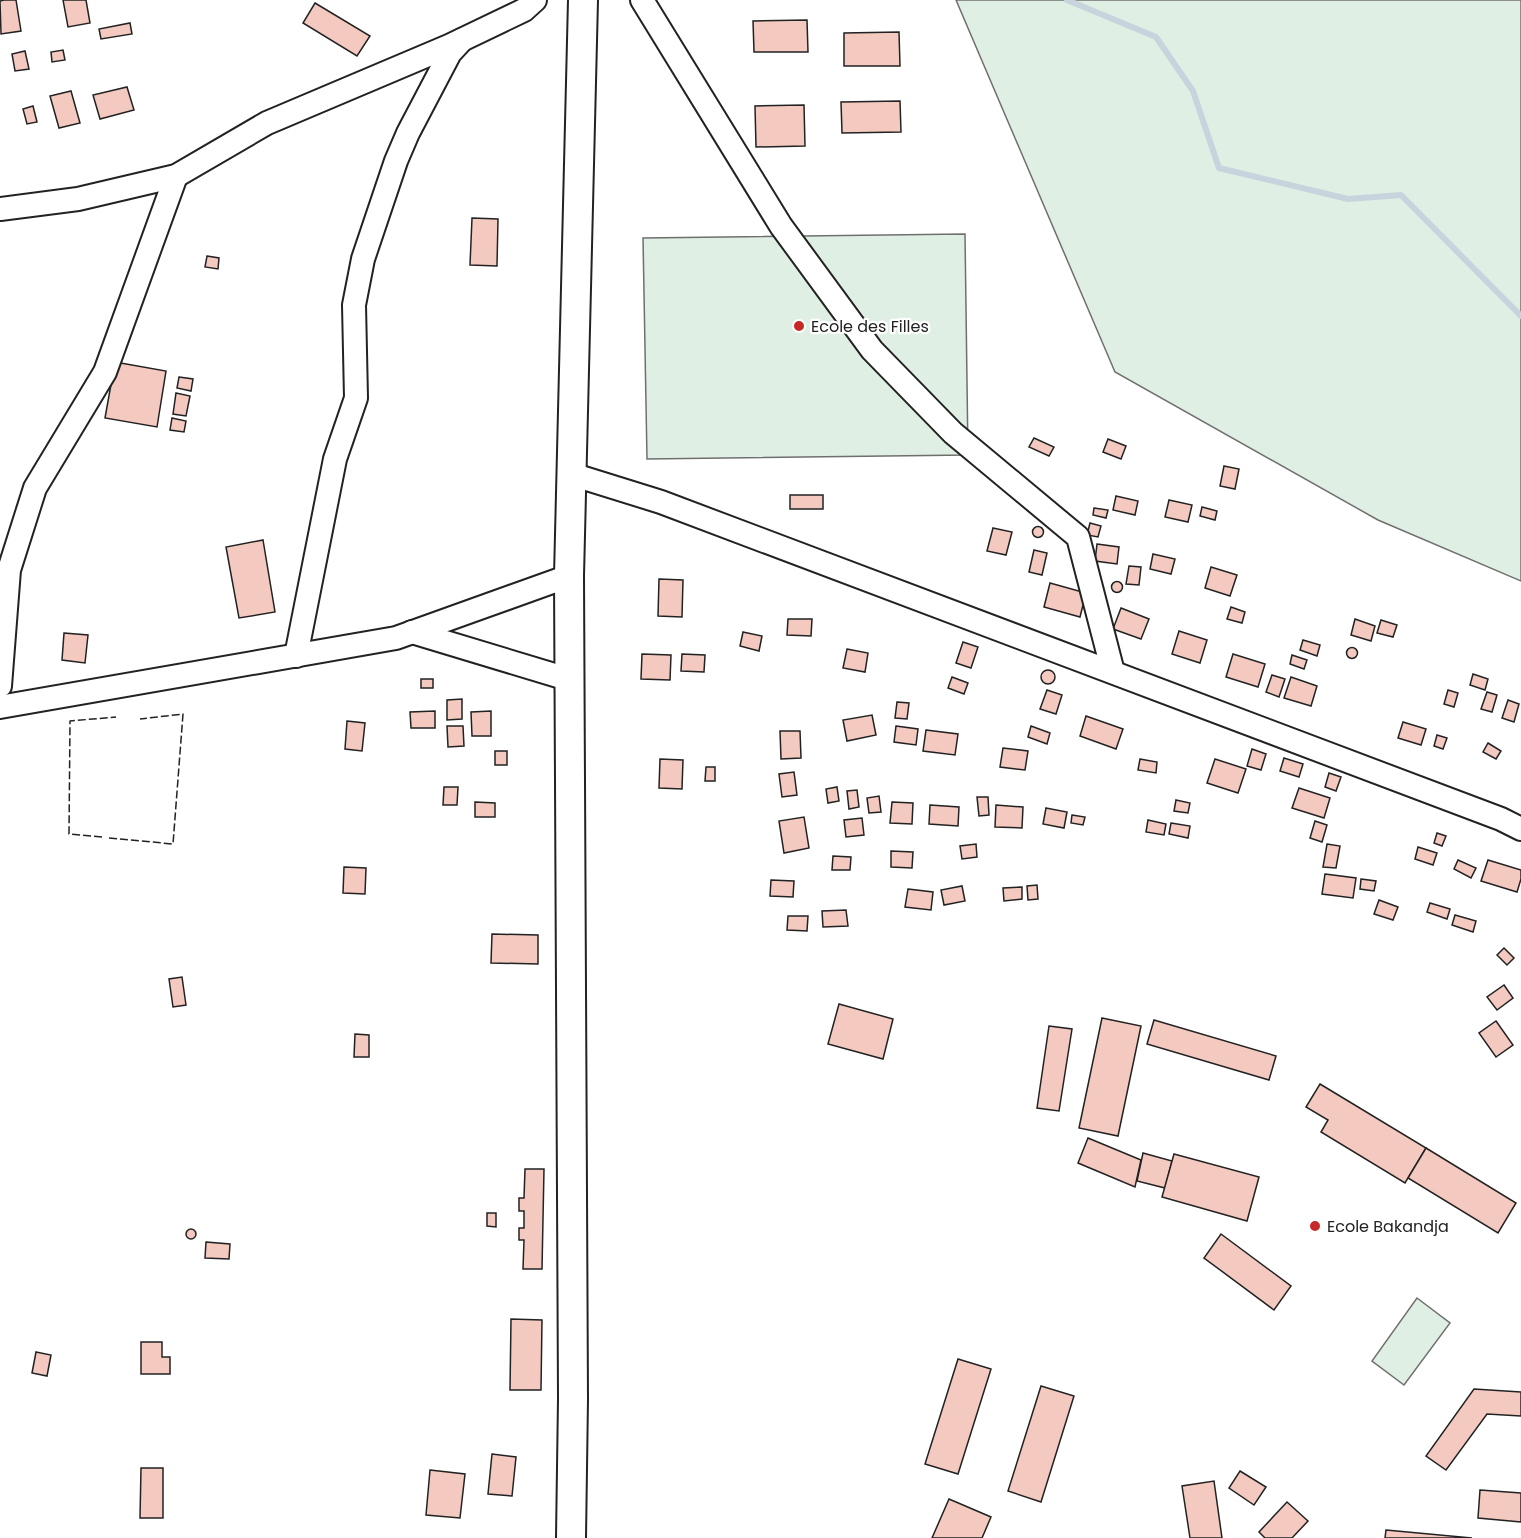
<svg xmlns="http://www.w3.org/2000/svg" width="1521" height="1538" viewBox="0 0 1521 1538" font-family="Poppins,sans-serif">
<rect width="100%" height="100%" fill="#fff"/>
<g fill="#e0efe3" stroke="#6f6f6f" stroke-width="1.5">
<path d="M956 0H1521V581L1378 520 1115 372Z"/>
<path d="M965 234 968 455 647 459 643 238Z"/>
<path d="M1417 1298 1450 1323 1404 1385 1372 1361Z"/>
</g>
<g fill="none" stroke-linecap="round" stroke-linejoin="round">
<path stroke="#c7d3dd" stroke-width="6" d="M1067 0 1156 37 1193 91 1219 168 1348 199 1401 195 1521 316"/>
</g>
<g fill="#f3c9c0" stroke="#222" stroke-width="1.5">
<path d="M4 0H16L21 31 1 34 0 1Z"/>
<path d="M63 0H86L90 23 68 27Z"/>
<path d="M315 3 370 36 357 56 303 23Z"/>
<path d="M807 20 808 52H754L753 21Z"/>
<path d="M130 23 132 34 101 39 99 29Z"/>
<path d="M899 32 900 66H844V33Z"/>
<path d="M63 50 65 60 52 62 51 52Z"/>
<path d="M25 51 29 69 15 71 12 54Z"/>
<path d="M127 87 134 110 100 119 93 95Z"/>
<path d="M71 91 80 123 59 128 50 96Z"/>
<path d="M900 101 901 132 842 133 841 102Z"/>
<path d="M804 105 805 146 756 147 755 106Z"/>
<path d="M33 106 37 122 27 124 23 109Z"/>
<path d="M472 218 498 219 497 266 470 265Z"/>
<path d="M207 256 219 258 218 269 205 267Z"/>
<path d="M115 362 166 371 157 427 105 418Z"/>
<path d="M179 377 193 379 191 391 177 388Z"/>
<path d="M176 393 190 396 186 416 173 414Z"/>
<path d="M172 418 186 421 184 432 170 430Z"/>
<path d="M1034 438 1054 447 1049 456 1029 447Z"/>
<path d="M1108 439 1126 446 1121 459 1103 452Z"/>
<path d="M1224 466 1239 469 1235 489 1220 486Z"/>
<rect x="790" y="495" width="33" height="14"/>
<path d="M1116 496 1138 501 1135 515 1113 510Z"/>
<path d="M1169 500 1192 505 1188 522 1165 517Z"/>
<path d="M1202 507 1217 511 1215 520 1200 516Z"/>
<path d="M1094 508 1108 510 1106 518 1093 515Z"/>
<path d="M1090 523 1101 526 1098 537 1087 535Z"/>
<circle cx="1038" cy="532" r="5.5"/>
<path d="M993 528 1012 532 1006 555 987 551Z"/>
<path d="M263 540 275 612 239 618 226 547Z"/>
<path d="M1097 544 1119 547 1117 564 1095 561Z"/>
<path d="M1034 550 1047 553 1042 575 1029 572Z"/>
<path d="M1153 554 1175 559 1171 574 1150 569Z"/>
<path d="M1129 566 1141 567 1139 585 1126 584Z"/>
<path d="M1211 567 1237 575 1230 596 1205 588Z"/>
<path d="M659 579 683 580 682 617 658 616Z"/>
<circle cx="1117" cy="587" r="5.5"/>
<path d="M1050 583 1086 593 1080 617 1044 607Z"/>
<path d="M1231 607 1245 612 1242 623 1227 619Z"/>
<path d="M1121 608 1149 619 1141 639 1113 629Z"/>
<path d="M788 619H812L811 636 787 635Z"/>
<path d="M1355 619 1375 626 1371 641 1351 635Z"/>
<path d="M1381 620 1397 625 1393 637 1377 633Z"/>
<path d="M1179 631 1207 640 1200 663 1172 654Z"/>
<path d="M743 632 762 636 759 651 740 646Z"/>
<path d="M64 633 88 635 85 663 62 660Z"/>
<path d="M1303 640 1320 645 1317 656 1300 650Z"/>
<path d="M963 642 978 647 971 668 956 663Z"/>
<circle cx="1352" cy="653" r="5.5"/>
<path d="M847 649 868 653 865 672 843 668Z"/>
<path d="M642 654 671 655 670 680 641 679Z"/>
<path d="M682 654 705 655 704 672 681 671Z"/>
<path d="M1233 654 1265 664 1258 687 1226 677Z"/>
<path d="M1292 655 1307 660 1304 669 1290 664Z"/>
<circle cx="1048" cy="677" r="7"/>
<path d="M1473 674 1488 679 1485 690 1470 685Z"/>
<path d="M1272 675 1285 679 1279 697 1266 692Z"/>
<path d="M952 677 968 683 964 694 948 688Z"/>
<path d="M1291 677 1317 686 1311 706 1284 698Z"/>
<rect x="421" y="679" width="12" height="9"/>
<path d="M1047 690 1062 695 1056 714 1040 709Z"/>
<path d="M1448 690 1458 693 1454 707 1444 704Z"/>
<path d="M1487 692 1497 695 1492 712 1481 709Z"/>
<path d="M462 699V719L447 720V700Z"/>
<path d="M1508 700 1519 704 1514 722 1502 718Z"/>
<path d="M897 702 909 703 907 719 895 718Z"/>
<path d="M435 711V728H411L410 712Z"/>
<path d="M491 711V736H472L471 712Z"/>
<path d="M872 715 876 735 847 741 843 720Z"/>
<path d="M1086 716 1123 729 1116 749 1080 736Z"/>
<path d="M347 721 365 723 362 751 345 749Z"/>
<path d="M1403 722 1426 729 1421 745 1398 738Z"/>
<path d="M447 726H463L464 746 448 747Z"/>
<path d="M896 726 918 729 916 745 894 742Z"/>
<path d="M1031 726 1050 733 1047 744 1028 737Z"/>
<path d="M926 730 958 734 955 755 923 751Z"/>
<path d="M780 731H800L801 758 781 759Z"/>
<path d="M1437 735 1447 738 1443 749 1434 746Z"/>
<path d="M1488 743 1501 751 1496 759 1483 752Z"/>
<path d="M1003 748 1028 751 1025 770 1000 767Z"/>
<path d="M1252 749 1266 754 1261 770 1247 766Z"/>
<rect x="495" y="751" width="12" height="14"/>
<path d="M1284 758 1303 764 1299 777 1280 771Z"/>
<path d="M660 759 683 760 682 789 659 788Z"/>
<path d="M1140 759 1157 762 1156 773 1138 770Z"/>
<path d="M1215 759 1246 769 1238 793 1207 783Z"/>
<path d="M706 767H715V781H705Z"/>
<path d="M794 772 797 795 782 797 779 774Z"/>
<path d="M1329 773 1341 777 1336 791 1325 787Z"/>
<path d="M444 787H458L457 805H443Z"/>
<path d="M837 787 839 801 828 803 826 789Z"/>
<path d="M1299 788 1330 798 1324 818 1292 808Z"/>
<path d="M857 790 859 807 849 809 847 791Z"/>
<path d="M879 796 881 812 869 813 867 798Z"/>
<path d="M977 797H988L989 815 979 816Z"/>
<path d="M1176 800 1190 803 1188 813 1174 811Z"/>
<path d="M475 802 495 803V817H475Z"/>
<path d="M892 802 913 803 912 824 890 823Z"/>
<path d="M930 805 959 807 958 826 929 824Z"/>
<path d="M996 805 1023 807 1022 828 995 827Z"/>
<path d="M1046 808 1067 812 1064 828 1043 824Z"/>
<path d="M1072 815 1085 817 1083 825 1071 823Z"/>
<path d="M804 817 809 848 784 853 779 821Z"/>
<path d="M862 818 864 835 846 837 844 820Z"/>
<path d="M1148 820 1166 824 1164 835 1146 832Z"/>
<path d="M1315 821 1327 825 1322 842 1310 838Z"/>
<path d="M1171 823 1190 826 1188 838 1169 834Z"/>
<path d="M1437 833 1446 836 1442 846 1434 843Z"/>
<path d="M976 844 977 857 962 859 960 846Z"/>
<path d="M1327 844 1340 846 1336 868 1323 867Z"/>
<path d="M1418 847 1437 853 1433 865 1415 859Z"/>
<path d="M891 851 913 852 912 868 891 867Z"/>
<path d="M833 856 851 857 850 870H832Z"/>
<path d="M1458 860 1476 868 1471 878 1454 869Z"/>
<path d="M1488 860 1521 870V879L1517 892 1481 881Z"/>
<path d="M344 867 366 868 365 894 343 893Z"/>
<path d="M1325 874 1356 878 1353 898 1322 894Z"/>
<path d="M1361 879 1376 881 1374 891 1360 889Z"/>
<path d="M771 880 794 881 793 897 770 896Z"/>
<path d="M1037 885 1038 899 1028 900 1027 886Z"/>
<path d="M962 886 965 901 944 905 941 890Z"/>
<path d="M1022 887V899L1004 901 1003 888Z"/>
<path d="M908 889 933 892 931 910 905 907Z"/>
<path d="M1379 900 1398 907 1393 920 1374 914Z"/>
<path d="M1430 903 1450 909 1447 919 1427 912Z"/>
<path d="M846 910 848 926 823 927 822 911Z"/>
<path d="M1455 915 1476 921 1473 932 1452 925Z"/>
<path d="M788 916H808L807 931 787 930Z"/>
<path d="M492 934 538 935V964L491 963Z"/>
<path d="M1504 948 1514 958 1507 965 1497 955Z"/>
<path d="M182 977 186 1005 173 1007 169 979Z"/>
<path d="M1504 985 1513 998 1497 1010 1487 997Z"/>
<path d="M839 1004 893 1019 883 1059 828 1044Z"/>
<path d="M1102 1018 1141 1026 1118 1136 1079 1128Z"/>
<path d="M1154 1020 1276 1056 1269 1080 1147 1044Z"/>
<path d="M1496 1021 1513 1045 1496 1057 1479 1033Z"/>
<path d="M1049 1026 1072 1029 1059 1111 1037 1108Z"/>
<path d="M355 1034 369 1035V1057H354Z"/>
<path d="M1320 1084 1426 1148 1405 1183 1321 1132 1328 1120 1306 1107Z"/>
<path d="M1088 1138 1141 1160 1135 1187 1078 1163Z"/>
<path d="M1426 1148 1516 1203 1498 1233 1408 1178Z"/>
<path d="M1143 1153 1172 1161 1165 1188 1137 1181Z"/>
<path d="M1174 1154 1259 1177 1247 1221 1162 1197Z"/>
<path d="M525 1169H544L542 1269H523L524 1240H519V1228H524V1211H519V1198H524Z"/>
<path d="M487 1213H496V1227L487 1226Z"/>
<circle cx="191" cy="1234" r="5"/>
<path d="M1221 1234 1291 1286 1274 1310 1204 1258Z"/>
<path d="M206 1242 230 1244 229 1259 205 1258Z"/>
<path d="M511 1319 542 1320 541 1390H510Z"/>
<path d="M141 1342H162V1357H170V1374H141Z"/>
<path d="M36 1352 51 1355 47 1376 32 1373Z"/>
<path d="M958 1359 991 1369 958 1474 925 1464Z"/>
<path d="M1041 1386 1074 1396 1041 1502 1008 1491Z"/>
<path d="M1474 1389 1521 1392V1416L1487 1414 1446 1470 1426 1456Z"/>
<path d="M492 1454 516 1457 512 1496 488 1494Z"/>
<path d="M141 1468H163V1518H140Z"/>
<path d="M430 1470 465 1474 460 1518 426 1515Z"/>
<path d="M1240 1471 1266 1487 1254 1505 1229 1488Z"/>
<path d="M1214 1481 1222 1538H1190L1182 1486Z"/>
<path d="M1480 1490 1521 1493V1522L1478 1518Z"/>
<path d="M949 1499 991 1517 982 1538H932Z"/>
<path d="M1287 1502 1308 1521 1292 1538H1265L1259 1532Z"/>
<path d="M1386 1530 1472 1538H1385Z"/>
</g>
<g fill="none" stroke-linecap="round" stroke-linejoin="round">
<defs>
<g id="minor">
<path d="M642 0 781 226 872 350 953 433 1078 537 1113 672"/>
<path d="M0 209 78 199 176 176 267 123 449 46 524 10 535 0"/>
<path d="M571 474 661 502 1501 819 1521 829"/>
<path d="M412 632 571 680"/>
<path d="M296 656 335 459 356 398 354 305 363 259 396 161 408 133 450 53 462 40"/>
<path d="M0 686 9 570 35 488 105 372 176 176"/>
<path d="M0 707 396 638 569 576"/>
</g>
<path id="major" d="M571 1538 573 1399 569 576 583 0"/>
</defs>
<use href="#minor" stroke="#222" stroke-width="26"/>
<use href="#major" stroke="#222" stroke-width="32"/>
<use href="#minor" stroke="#fff" stroke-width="22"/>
<use href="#major" stroke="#fff" stroke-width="28"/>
<g stroke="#222" stroke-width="1.5" stroke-dasharray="8 3" stroke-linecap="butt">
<path d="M102 837 69 834 70 721 116 717"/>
<path d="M109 838 173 844 183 714 140 719"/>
</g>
</g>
<g fill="#c62828" stroke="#fff" stroke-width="2">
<circle cx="799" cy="326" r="6"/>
<circle cx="1315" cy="1226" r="6"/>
</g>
<g text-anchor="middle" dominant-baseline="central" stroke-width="4.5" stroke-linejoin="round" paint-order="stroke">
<g font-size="16" fill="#222" stroke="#fff" text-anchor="start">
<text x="811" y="326">Ecole des Filles</text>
<text x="1327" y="1226">Ecole Bakandja</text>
</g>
</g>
</svg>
